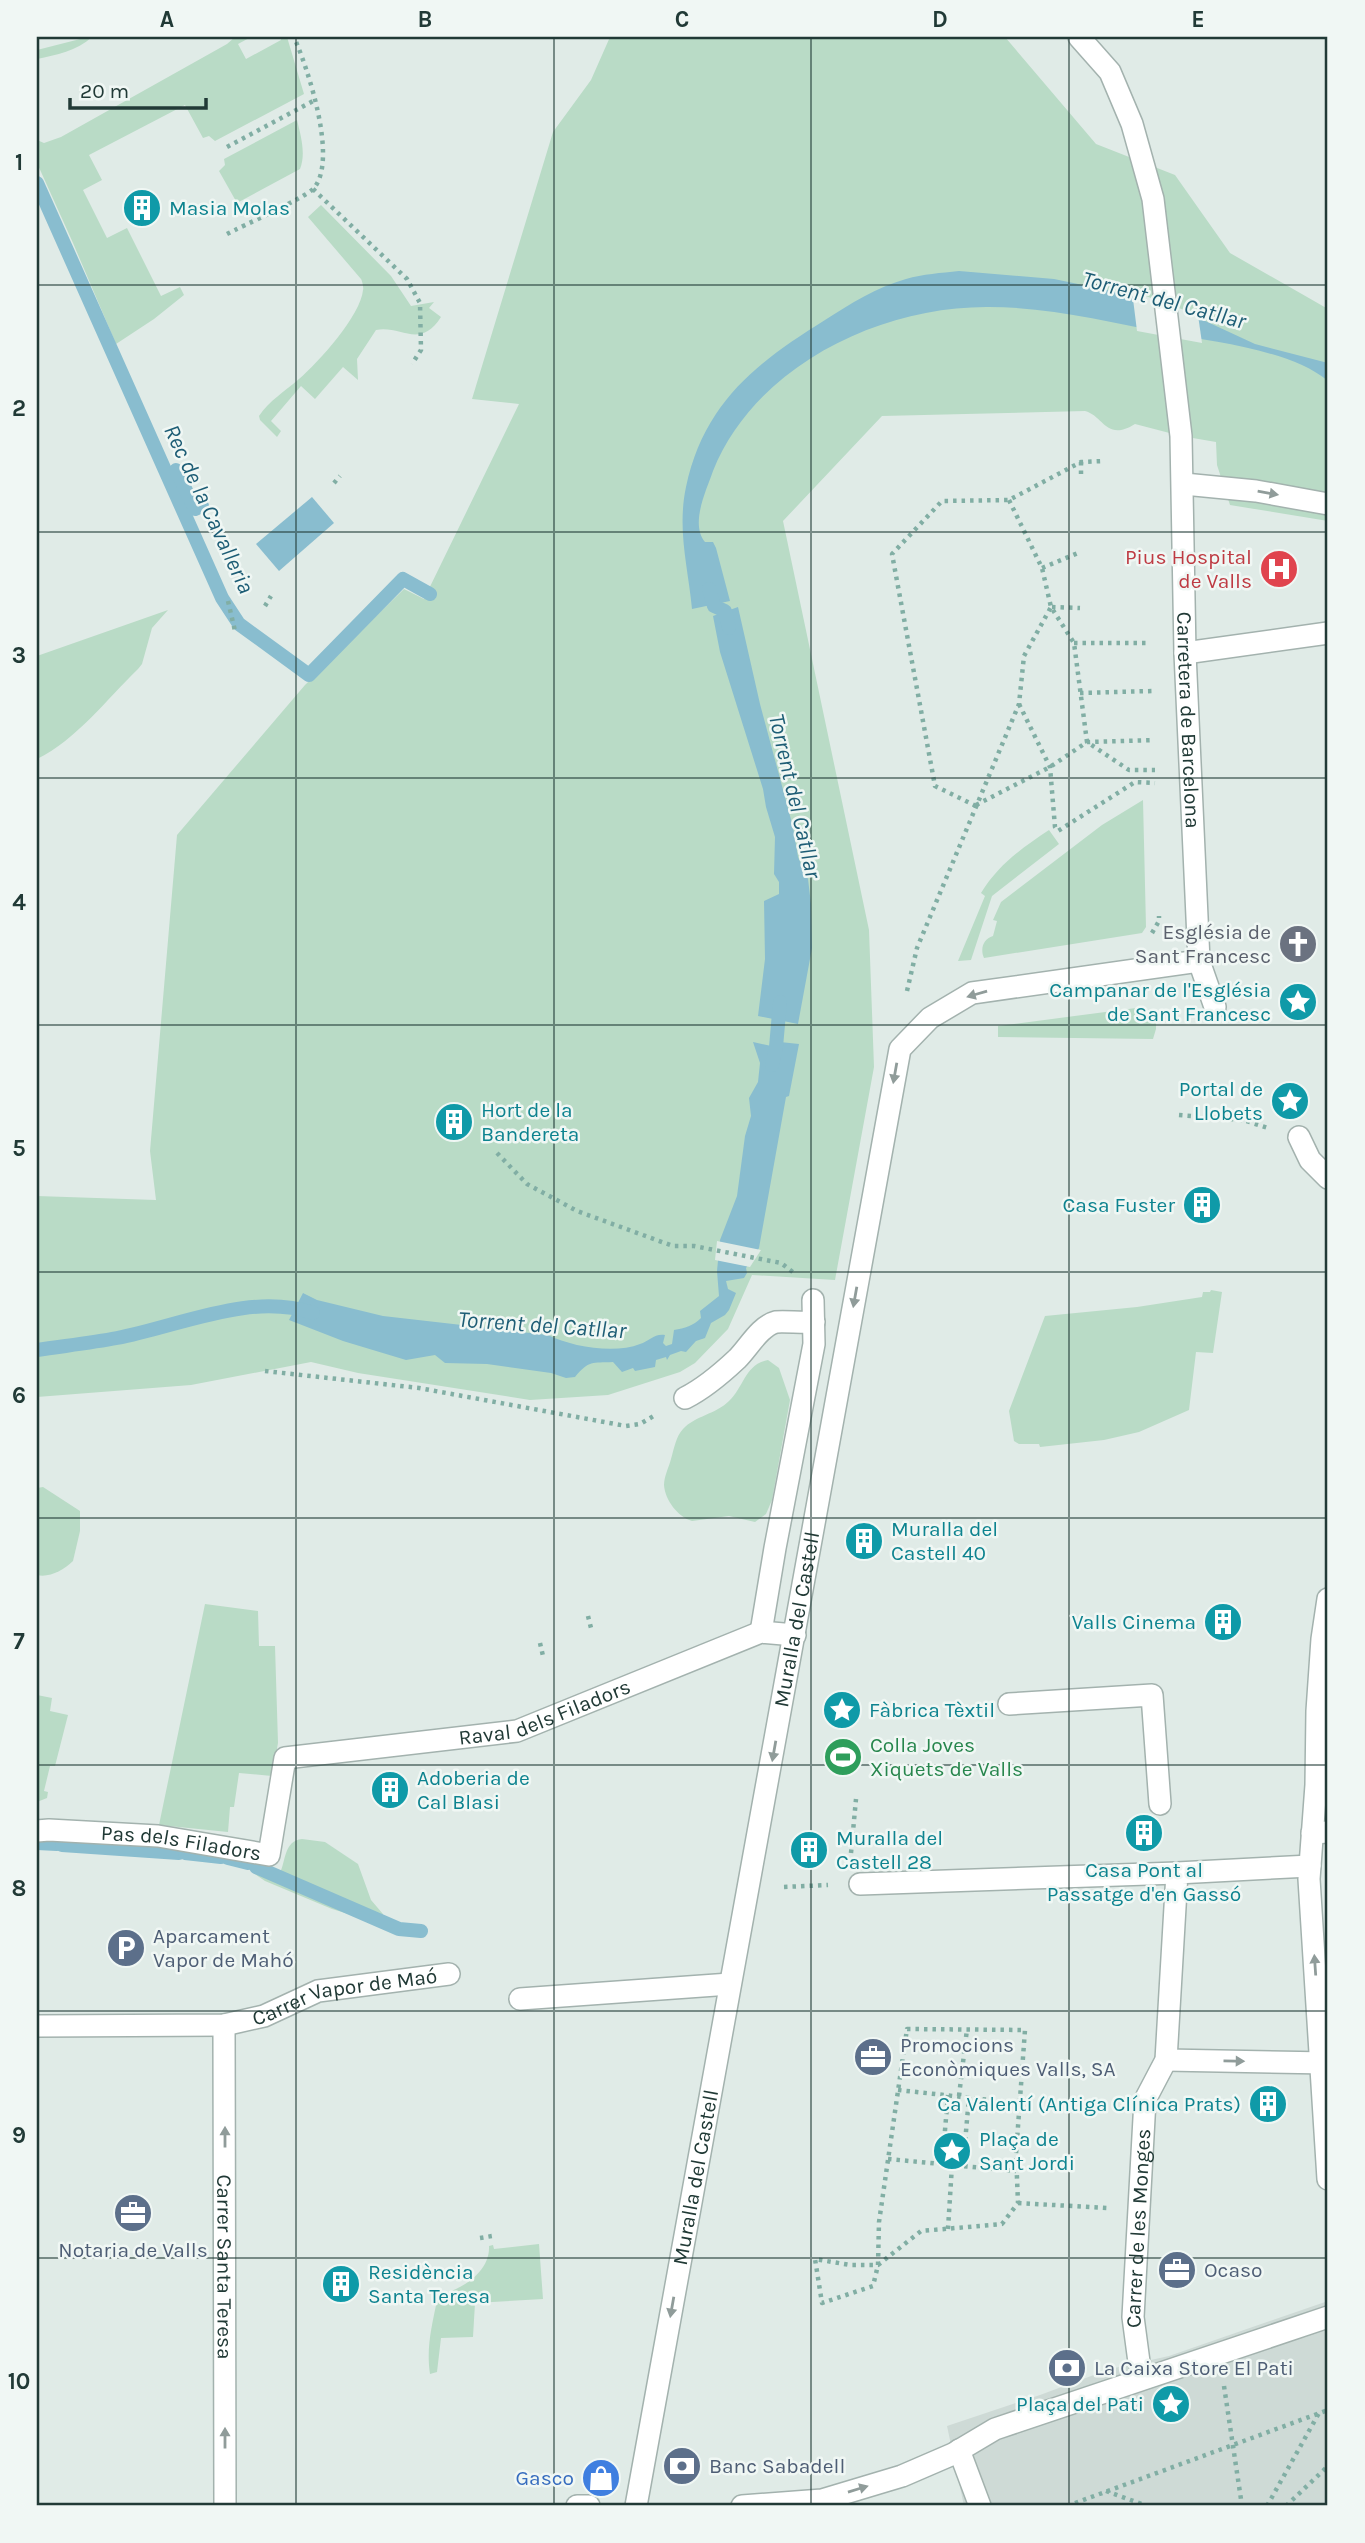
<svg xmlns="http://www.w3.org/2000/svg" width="1365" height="2543" viewBox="0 0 1365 2543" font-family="Karla,sans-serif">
<rect width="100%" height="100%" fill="#e0ebe7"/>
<path fill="#cedad6" d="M1328 2301V2506H964L947 2426 1040 2395 1110 2369 1169 2356Z"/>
<g fill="#b9dbc6">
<path d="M88 37H92C77 51 56 55 37 59V50Z"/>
<path d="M235 37H251L238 44 246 59 281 40V37H287L304 94 215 141 209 136 203 138 185 105 89 155 102 180 83 190 107 238 127 228 161 296 180 287 184 295 154 319 116 344 73 243 37 163V140L44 143 61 137 227 44Z"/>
<path d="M610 37H1005L1096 144 1175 175 1230 253 1328 309V521L1230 505 1217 465 1216 442 1181 436 1135 424C1106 442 1104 416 1085 411L882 416 783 521 869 930 874 1067 835 1280 752 1275 728 1329 695 1363 680 1372 608 1395 530 1400 358 1373 311 1362 191 1385 37 1397V1196L156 1200 150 1151 177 835 305 685 404 589 424 599 519 404 472 399 553 132 591 80Z"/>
<path d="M297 120C301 136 306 154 300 169L237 203 219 171 225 165 224 159Z"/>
<path d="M321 205 391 276 411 306 434 302 429 308 441 317C420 350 401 325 376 330L357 359 358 380 343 367 315 399 301 386 271 421 281 431 277 437 260 420 259 416C269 401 285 391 299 379 318 363 361 315 363 290 364 289 362 280 361 279L308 217Z"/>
<path d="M168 610 152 628 142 664 138 669C107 699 76 740 37 759V656Z"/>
<path d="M1143 800 1146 927 1142 933 984 958C980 949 983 939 993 936L997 921 993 920 1001 902 1102 825Z"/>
<path d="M1049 830 1059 844 992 896 971 960 958 961 985 896 981 893C999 864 1022 848 1049 830Z"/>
<path d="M1136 1008 1156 1013V1029L1153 1039 998 1037V1026Z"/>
<path d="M1211 1290 1222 1292 1213 1353 1196 1352 1189 1410 1139 1432 1104 1440 1040 1447 1039 1444H1019L1014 1441 1009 1411 1045 1316 1137 1307 1202 1297 1203 1292H1210Z"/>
<path d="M768 1360 779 1368 790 1400 772 1500 766 1514 755 1522 729 1516 692 1521C678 1517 665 1500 664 1485 664 1476 669 1467 671 1459 674 1449 676 1436 683 1429 695 1416 716 1414 729 1401 744 1387 745 1364 768 1360Z"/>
<path d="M43 1487 80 1511V1531L73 1561C64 1570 49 1578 37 1575V1488Z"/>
<path d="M205 1604 258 1611 259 1646H275L278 1743 272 1776 239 1773 234 1807H230L228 1832 159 1825Z"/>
<path d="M37 1695 52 1698 50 1711 68 1715 55 1766H50L44 1791 48 1792 47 1798 37 1802Z"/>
<path d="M302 1839 325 1842 358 1864 371 1900 383 1914 381 1922H375L332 1909 265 1881 252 1872V1869L280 1873C286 1860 284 1841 302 1839Z"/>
<path d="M539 2244 543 2299 475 2303 473 2337 441 2338 437 2372 430 2374C426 2347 432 2326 437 2300 443 2293 448 2293 456 2289 473 2281 490 2266 489 2246L493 2245 494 2249Z"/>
</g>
<g fill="#89bdcf">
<path d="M959 271 1054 279 1131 295 1201 319 1255 344 1328 363V381C1291 350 1215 342 1167 333 1109 322 1049 307 989 307 880 306 755 366 713 471 706 491 690 524 705 542H713L716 548 730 601 692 609C688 567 677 530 686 487 704 403 756 363 825 320 850 304 877 287 906 279 923 274 941 273 959 271Z"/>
<path d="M312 497 334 523 279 571 256 544Z"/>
<path d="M738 607 760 704 793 827 798 857 808 879 811 904 812 948 798 1024 758 1016 765 959 764 901 779 894V882L774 874 775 837 766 807 763 789 720 652 713 616Z"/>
<path d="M753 1042 776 1047 780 1042 799 1044 789 1096 786 1097 759 1248 746 1268 747 1273 744 1278 726 1281 728 1289 736 1293 729 1310 725 1315 711 1323 705 1338 696 1341 686 1352 681 1351 670 1355 667 1360 666 1357 656 1360 655 1367 635 1371 633 1368 622 1372 613 1362C592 1363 589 1360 575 1377L566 1378 551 1373 487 1364 445 1363 435 1355 406 1360 343 1341 289 1320 303 1293 317 1300 383 1316 548 1335C572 1347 615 1354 640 1344 649 1341 655 1333 665 1335L663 1343 666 1346 672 1344 674 1330C685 1328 693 1326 701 1318L700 1311 719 1296 717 1271 720 1240 737 1196 745 1136 751 1116 749 1098 758 1082 760 1063Z"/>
</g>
<g fill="#e0ebe7">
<path d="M1132 291 1198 315 1202 343 1137 331Z"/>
<path d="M717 1241 761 1250 750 1267 715 1260Z"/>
</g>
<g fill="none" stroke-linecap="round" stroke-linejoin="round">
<g stroke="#89bdcf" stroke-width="14">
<path d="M37 183 222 598 239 624 309 675 403 579 430 594"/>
<path d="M176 470 195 509 202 506"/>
<path d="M709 589 714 606 725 611 729 628"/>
<path d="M772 1065 776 1047 780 1002"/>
<path d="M37 1350C63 1346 91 1343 117 1338 180 1326 250 1292 313 1313"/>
<path d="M37 1843 57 1844"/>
<path d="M62 1845 179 1853"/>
<path d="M185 1853 221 1857"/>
<path d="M228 1858 248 1863"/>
<path d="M256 1867 399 1929 421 1931"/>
</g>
<defs>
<g id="service">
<path id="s1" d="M1079 37 1110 72 1132 124 1153 199 1181 436 1185 653 1199 961 1215 1007"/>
<path d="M1184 484 1256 491 1328 504"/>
<path d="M1185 653 1328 633"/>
<path d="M685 1398C705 1388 721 1374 737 1359 749 1347 760 1326 776 1322 783 1321 804 1323 814 1322"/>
<path d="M1328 1599 1322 1639 1317 1711 1316 1785 1309 1879 1328 2179"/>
<path d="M761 1632 775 1548 814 1344 813 1300"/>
<path d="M1009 1704 1152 1695 1160 1804"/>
<path id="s2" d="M37 1831 49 1830 158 1836 269 1855 285 1758 517 1731 761 1632 795 1635"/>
<path d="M520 1999 730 1984"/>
<path id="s3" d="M224 2025 225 2506"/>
<path id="s4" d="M37 2026 224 2025 264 2016 318 1991 449 1974"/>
<path d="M577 2506H589"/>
<path id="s5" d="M636 2506 900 1049 930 1018 972 993 1199 961"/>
<path d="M742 2506 822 2500 902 2476 953 2454 995 2429 1328 2317"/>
</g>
<g id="pedestrian">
<path d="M860 1884 1177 1873"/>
<path d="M1166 2060 1328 2063"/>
<path d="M959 2450 980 2506"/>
</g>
<g id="minor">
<path d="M1299 1137 1310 1160 1328 1178"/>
<path d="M1312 1833 1328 1832"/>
<path id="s6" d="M1144 2377 1139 2362 1133 2317 1145 2100 1166 2060 1177 1873 1310 1866"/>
</g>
</defs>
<use href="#service" stroke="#a3b2ae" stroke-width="24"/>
<use href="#pedestrian" stroke="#a3b2ae" stroke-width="24"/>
<use href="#minor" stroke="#a3b2ae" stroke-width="24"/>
<g stroke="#81aea4" stroke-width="4.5" stroke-dasharray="3.5 5" stroke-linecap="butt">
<path d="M227 147 315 100"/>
<path d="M313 189 407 279 420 303 421 350 412 364"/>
<path d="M227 234C242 226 307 197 314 188 338 159 308 69 294 37"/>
<path d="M1081 462V477"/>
<path d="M334 483 340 476"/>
<path d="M1009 500 1042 568 1051 607 1074 643 1087 742 1129 770H1155"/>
<path d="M1042 568 1078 553"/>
<path d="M228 601 235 631"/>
<path d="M265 606 271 596"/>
<path d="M1052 607 1080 608"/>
<path d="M1074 643H1150"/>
<path d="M1080 693 1153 691"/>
<path d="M1019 704 1050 767 1055 827 1058 831 1135 782 1155 783"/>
<path d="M976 805 1050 767 1087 742 1154 740"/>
<path d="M976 806 935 786 892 554 942 501 1009 500 1081 462 1104 461"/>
<path d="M1152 933 1159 921V916"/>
<path d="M907 991 917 948 1019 704 1024 656 1051 607"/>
<path d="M1179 1115 1243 1120 1268 1128"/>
<path d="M497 1153 527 1184 577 1211 673 1246H694L781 1263 794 1273"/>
<path d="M265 1371 419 1388 626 1426 640 1424 657 1414"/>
<path d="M588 1616 591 1628"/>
<path d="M540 1643 543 1656"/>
<path d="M851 1853 856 1799"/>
<path d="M784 1887 828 1885"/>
<path d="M898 2090 1018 2103"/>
<path d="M959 2096 967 2029"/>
<path d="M888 2159 1016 2171"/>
<path d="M942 2165 948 2095"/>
<path d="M963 2166 969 2097"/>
<path d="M1018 2203 1107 2208"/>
<path d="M948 2229 952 2165"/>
<path d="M480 2238 492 2236"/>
<path d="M878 2265 879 2222 907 2029 1025 2030 1016 2154 1018 2203 1002 2224 921 2231 878 2265H850L815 2259 822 2303 873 2286 878 2265"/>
<path d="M1224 2386 1242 2506"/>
<path d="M1106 2491 1147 2506"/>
<path d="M1067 2506 1328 2410"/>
<path d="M1267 2506 1319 2413"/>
<path d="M1286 2506 1328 2466"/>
</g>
<use href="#service" stroke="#fff" stroke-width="21"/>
<use href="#pedestrian" stroke="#fff" stroke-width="21"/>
<use href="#minor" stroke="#fff" stroke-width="21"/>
</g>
<defs><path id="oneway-solid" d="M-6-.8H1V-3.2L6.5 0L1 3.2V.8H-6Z" transform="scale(1.75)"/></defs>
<g fill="#909c9a">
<use href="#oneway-solid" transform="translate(1268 493) rotate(10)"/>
<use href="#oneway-solid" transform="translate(977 994) rotate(164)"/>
<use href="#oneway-solid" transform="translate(895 1073) rotate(100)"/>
<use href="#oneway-solid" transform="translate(855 1297) rotate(100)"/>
<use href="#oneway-solid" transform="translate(774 1751) rotate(100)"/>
<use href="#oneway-solid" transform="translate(1315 1965) rotate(-94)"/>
<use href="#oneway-solid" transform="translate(1234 2061) rotate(1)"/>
<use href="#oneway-solid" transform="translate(225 2137) rotate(-90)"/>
<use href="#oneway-solid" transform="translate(672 2307) rotate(100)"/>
<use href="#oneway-solid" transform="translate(225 2438) rotate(-90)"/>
<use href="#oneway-solid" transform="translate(858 2489) rotate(-17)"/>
</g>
<path fill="none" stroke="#213a36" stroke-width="2" stroke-opacity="0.55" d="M296 37V2506M554 37V2506M811 37V2506M1069 37V2506M37 285H1328M37 532H1328M37 778H1328M37 1025H1328M37 1272H1328M37 1518H1328M37 1765H1328M37 2011H1328M37 2258H1328"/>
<defs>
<symbol id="building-disc" viewBox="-11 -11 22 22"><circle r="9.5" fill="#0f9aa8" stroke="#f0f7f4"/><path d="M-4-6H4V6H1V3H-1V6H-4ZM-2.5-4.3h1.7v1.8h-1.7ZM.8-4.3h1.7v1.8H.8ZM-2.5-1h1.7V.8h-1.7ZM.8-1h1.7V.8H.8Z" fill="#fff"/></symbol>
<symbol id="hospital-disc" viewBox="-11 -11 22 22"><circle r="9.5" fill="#e0444e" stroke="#f0f7f4"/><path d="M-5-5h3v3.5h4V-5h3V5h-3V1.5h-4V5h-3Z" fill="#fff"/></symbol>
<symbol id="church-disc" viewBox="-11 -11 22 22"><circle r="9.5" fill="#6b7280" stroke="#f0f7f4"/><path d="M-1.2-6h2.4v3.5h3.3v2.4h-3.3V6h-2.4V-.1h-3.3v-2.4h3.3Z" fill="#fff"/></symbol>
<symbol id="sight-disc" viewBox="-11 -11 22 22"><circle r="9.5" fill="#0f9aa8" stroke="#f0f7f4"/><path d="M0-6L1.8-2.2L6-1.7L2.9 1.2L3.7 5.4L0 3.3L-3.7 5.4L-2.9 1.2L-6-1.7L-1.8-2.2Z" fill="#fff"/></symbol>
<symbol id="stadium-disc" viewBox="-11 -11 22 22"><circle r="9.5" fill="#2e9e5b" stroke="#f0f7f4"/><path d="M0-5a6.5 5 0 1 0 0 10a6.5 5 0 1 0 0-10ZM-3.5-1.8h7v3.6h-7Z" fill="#fff"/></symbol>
<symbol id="parking-disc" viewBox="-11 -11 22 22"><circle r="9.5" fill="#5c6f8a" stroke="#f0f7f4"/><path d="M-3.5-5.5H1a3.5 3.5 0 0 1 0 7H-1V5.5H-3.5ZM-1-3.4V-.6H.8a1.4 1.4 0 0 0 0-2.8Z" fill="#fff"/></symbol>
<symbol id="office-disc" viewBox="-11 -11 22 22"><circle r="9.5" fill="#5c6f8a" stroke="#f0f7f4"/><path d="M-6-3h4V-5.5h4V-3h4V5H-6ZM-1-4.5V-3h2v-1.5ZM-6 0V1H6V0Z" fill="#fff"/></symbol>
<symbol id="bank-disc" viewBox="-11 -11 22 22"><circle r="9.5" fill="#5c6f8a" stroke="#f0f7f4"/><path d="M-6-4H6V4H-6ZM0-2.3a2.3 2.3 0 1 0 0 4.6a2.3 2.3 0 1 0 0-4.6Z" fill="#fff"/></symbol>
<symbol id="shop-disc" viewBox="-11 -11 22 22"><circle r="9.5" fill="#3f7fe0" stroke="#f0f7f4"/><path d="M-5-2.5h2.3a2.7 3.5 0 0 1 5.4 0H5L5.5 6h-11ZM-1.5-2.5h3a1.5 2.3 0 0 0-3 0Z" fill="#fff"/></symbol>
</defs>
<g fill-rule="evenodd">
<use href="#building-disc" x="120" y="186" width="44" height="44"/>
<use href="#hospital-disc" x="1257" y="547" width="44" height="44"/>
<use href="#church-disc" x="1276" y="922" width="44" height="44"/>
<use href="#sight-disc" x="1276" y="980" width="44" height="44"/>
<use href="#sight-disc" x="1268" y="1079" width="44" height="44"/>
<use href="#building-disc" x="432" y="1100" width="44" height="44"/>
<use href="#building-disc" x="1180" y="1183" width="44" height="44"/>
<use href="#building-disc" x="842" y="1519" width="44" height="44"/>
<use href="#building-disc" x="1201" y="1600" width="44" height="44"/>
<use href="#sight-disc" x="820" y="1688" width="44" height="44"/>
<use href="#stadium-disc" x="821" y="1735" width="44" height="44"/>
<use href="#building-disc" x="368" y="1768" width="44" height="44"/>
<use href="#building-disc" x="1122" y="1811" width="44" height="44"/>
<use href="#building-disc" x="787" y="1828" width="44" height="44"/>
<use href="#parking-disc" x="104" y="1926" width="44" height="44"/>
<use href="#office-disc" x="851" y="2035" width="44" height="44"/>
<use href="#building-disc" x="1246" y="2082" width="44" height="44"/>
<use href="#sight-disc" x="930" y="2129" width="44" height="44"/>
<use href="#office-disc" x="111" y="2191" width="44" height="44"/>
<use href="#office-disc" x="1155" y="2248" width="44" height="44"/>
<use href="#building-disc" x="319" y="2262" width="44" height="44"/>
<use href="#bank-disc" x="1045" y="2346" width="44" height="44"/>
<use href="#sight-disc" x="1149" y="2382" width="44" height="44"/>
<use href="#bank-disc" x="660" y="2444" width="44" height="44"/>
<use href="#shop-disc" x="579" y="2456" width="44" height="44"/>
</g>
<g text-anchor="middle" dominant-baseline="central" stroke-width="5" stroke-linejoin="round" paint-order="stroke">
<g font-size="21" fill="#0d838f" stroke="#f0f7f4" text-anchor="start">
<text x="169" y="208">Masia Molas</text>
<text x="1271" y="990" text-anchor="end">Campanar de l'Església<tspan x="1271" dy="24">de Sant Francesc</tspan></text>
<text x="1263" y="1089" text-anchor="end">Portal de<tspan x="1263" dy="24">Llobets</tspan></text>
<text x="481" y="1110">Hort de la<tspan x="481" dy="24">Bandereta</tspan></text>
<text x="1175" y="1205" text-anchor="end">Casa Fuster</text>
<text x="891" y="1529">Muralla del<tspan x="891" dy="24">Castell 40</tspan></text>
<text x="1196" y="1622" text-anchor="end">Valls Cinema</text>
<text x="869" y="1710">Fàbrica Tèxtil</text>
<text x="417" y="1778">Adoberia de<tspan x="417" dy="24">Cal Blasi</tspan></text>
<text x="836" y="1838">Muralla del<tspan x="836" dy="24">Castell 28</tspan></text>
<text x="1144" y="1870" text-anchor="middle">Casa Pont al<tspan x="1144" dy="24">Passatge d'en Gassó</tspan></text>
<text x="1241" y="2104" text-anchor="end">Ca Valentí (Antiga Clínica Prats)</text>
<text x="979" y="2139">Plaça de<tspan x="979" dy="24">Sant Jordi</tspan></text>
<text x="368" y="2272">Residència<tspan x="368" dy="24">Santa Teresa</tspan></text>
<text x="1144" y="2404" text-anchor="end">Plaça del Pati</text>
</g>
<g font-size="21" fill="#be3a42" stroke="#f0f7f4" text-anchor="end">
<text x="1252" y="557">Pius Hospital<tspan x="1252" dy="24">de Valls</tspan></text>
</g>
<g font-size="21" fill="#213a36" stroke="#f0f7f4">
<text stroke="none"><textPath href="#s1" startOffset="704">Carretera de Barcelona</textPath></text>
<text stroke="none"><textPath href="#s5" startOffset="901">Muralla del Castell</textPath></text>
<text stroke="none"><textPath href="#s2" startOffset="597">Raval dels Filadors</textPath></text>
<text stroke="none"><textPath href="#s2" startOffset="145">Pas dels Filadors</textPath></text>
<text stroke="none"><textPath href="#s4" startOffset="312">Carrer Vapor de Maó</textPath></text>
<text stroke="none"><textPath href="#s5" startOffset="334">Muralla del Castell</textPath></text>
<text stroke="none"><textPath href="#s6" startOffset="150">Carrer de les Monges</textPath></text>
<text stroke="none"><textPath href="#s3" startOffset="242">Carrer Santa Teresa</textPath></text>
</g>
<g font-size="21" fill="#5b616d" stroke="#f0f7f4" text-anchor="end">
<text x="1271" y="932">Església de<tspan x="1271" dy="24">Sant Francesc</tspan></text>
</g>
<g font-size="21" fill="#27864d" stroke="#f0f7f4" text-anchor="start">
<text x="870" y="1745">Colla Joves<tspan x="870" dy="24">Xiquets de Valls</tspan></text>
</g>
<g font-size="21" fill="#4e5e75" stroke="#f0f7f4" text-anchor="start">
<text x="153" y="1936">Aparcament<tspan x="153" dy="24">Vapor de Mahó</tspan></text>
<text x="900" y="2045">Promocions<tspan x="900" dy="24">Econòmiques Valls, SA</tspan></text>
<text x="133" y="2250" text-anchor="middle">Notaria de Valls</text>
<text x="1204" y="2270">Ocaso</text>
<text x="1094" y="2368">La Caixa Store El Pati</text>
<text x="709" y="2466">Banc Sabadell</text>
</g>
<g font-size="21" fill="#366cbe" stroke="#f0f7f4" text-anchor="end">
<text x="574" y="2478">Gasco</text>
</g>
<g font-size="23" font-style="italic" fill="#1d5d75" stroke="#f0f7f4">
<text transform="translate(1164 300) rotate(15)">Torrent del Catllar</text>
<text transform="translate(209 509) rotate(65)">Rec de la Cavalleria</text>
<text transform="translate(795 796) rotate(77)">Torrent del Catllar</text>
<text transform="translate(542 1325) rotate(4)">Torrent del Catllar</text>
</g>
</g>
<rect width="1365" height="2543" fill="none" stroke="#f0f7f4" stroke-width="77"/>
<path d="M70 98v10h136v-10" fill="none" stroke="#213a36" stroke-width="3.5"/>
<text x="80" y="98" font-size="21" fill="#213a36" stroke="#f0f7f4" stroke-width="5" paint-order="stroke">20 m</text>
<rect x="38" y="38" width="1288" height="2466" fill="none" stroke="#213a36" stroke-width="2.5"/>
<g font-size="23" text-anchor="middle" font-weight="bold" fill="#213a36">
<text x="167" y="27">A</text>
<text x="425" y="27">B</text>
<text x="682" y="27">C</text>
<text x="940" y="27">D</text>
<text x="1198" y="27">E</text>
<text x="19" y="170">1</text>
<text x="19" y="416">2</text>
<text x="19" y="663">3</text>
<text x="19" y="910">4</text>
<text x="19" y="1156">5</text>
<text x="19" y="1403">6</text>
<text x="19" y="1649">7</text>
<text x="19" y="1896">8</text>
<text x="19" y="2143">9</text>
<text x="19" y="2389">10</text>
</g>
</svg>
